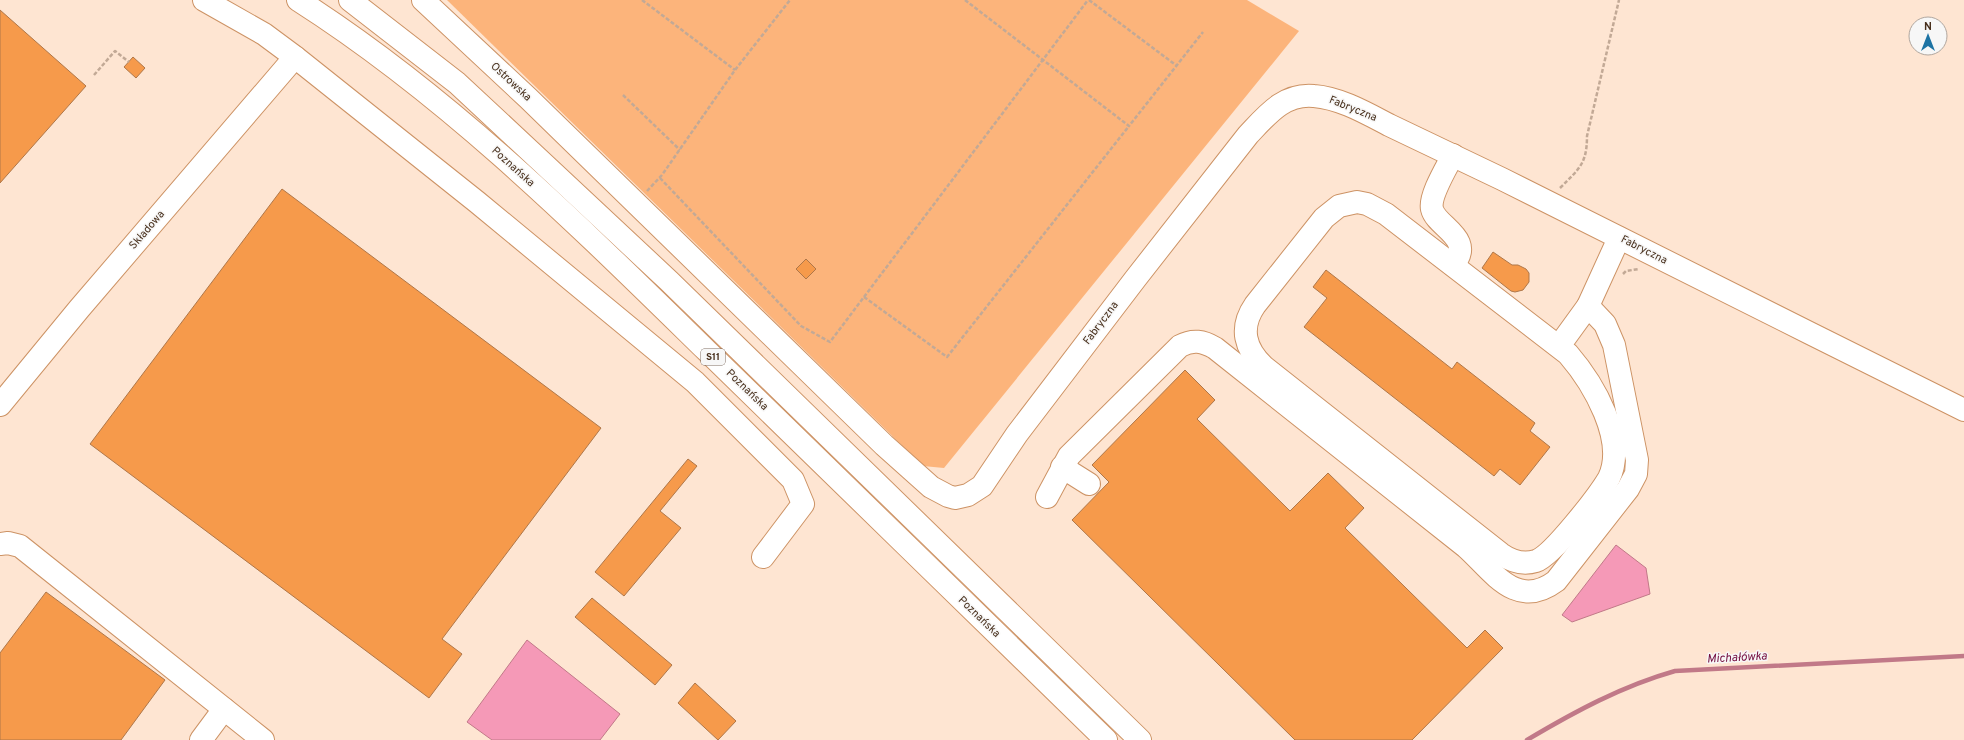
<svg xmlns="http://www.w3.org/2000/svg" width="1964" height="740" viewBox="0 0 1964 740" font-family="Overpass,sans-serif">
<rect width="100%" height="100%" fill="#fee5d2"/>
<path fill="#fcb47b" d="M447 0H1247L1299 31 944 468 923 466Z"/>
<g fill="#f599b7" stroke="#c17988">
<path d="M1616 545 1646 568 1650 594 1572 622 1562 615Z"/>
<path d="M527 640 620 714 600 740H492L467 722Z"/>
</g>
<g fill="none" stroke-linecap="round" stroke-linejoin="round">
<path stroke="#c17988" stroke-width="4.5" d="M1527 740C1574 712 1622 686 1675 671L1964 656"/>
</g>
<g fill="#f69a4b" stroke="#af7749">
<path d="M0 10 86 86 0 183Z"/>
<path d="M133 57 145 68 136 78 124 67Z"/>
<path d="M282 189 601 428 442 639 462 654 429 698 90 444Z"/>
<path d="M1493 252 1512 265H1518L1526 269 1529 273V282L1523 290 1515 292 1511 291 1482 268Z"/>
<path d="M806 259 816 269 806 279 796 269Z"/>
<path d="M1326 270 1452 369 1457 362 1535 423 1530 431 1550 447 1520 485 1500 469 1494 476 1304 327 1327 298 1313 287Z"/>
<path d="M1185 370 1215 400 1197 419 1290 511 1328 473 1364 508 1345 528 1467 648 1485 630 1503 648 1412 740H1295L1072 520 1109 482 1092 465Z"/>
<path d="M688 459 697 466 660 511 681 528 624 596 595 572Z"/>
<path d="M46 592 165 680 121 740H0V653Z"/>
<path d="M592 598 672 665 655 685 575 617Z"/>
<path d="M695 683 736 721 718 740 678 703Z"/>
</g>
<g fill="none" stroke-linecap="round" stroke-linejoin="round">
<defs>
<g id="minor">
<path d="M204 0 264 34 295 57 477 202 695 382 793 480 803 504 763 557"/>
<path d="M423 0 528 98 884 445 931 487 948 496 955 498 968 495 982 486 1017 434 1136 278 1248 135C1267 115 1284 93 1314 96 1340 98 1366 113 1389 125 1427 143 1464 161 1502 179 1656 257 1810 333 1964 410"/>
<path d="M1357 202 1367 204 1386 214 1568 354C1593 383 1627 440 1609 478 1599 495 1553 555 1536 561 1523 565 1511 561 1501 554L1264 367C1245 349 1239 328 1255 305L1324 218 1339 206Z"/>
<path d="M1453 265C1476 238 1436 227 1432 209 1429 196 1447 167 1453 155"/>
<path d="M1559 346 1588 306 1619 238"/>
<path d="M0 405 79 309 295 57"/>
<path d="M1062 467 1089 484"/>
<path d="M1047 497 1069 456 1180 346C1193 339 1203 341 1215 348L1466 547C1492 570 1516 611 1556 581L1628 489 1636 474 1637 460 1614 345 1605 324 1588 306"/>
<path d="M0 544 8 543 20 546 263 740"/>
<path d="M201 740 224 709"/>
</g>
<g id="highway">
<path d="M298 0C450 97 579 226 707 351 840 481 973 610 1106 740"/>
<path d="M350 0 457 83 530 151 669 281 1140 740"/>
</g>
</defs>
<use href="#minor" stroke="#cd9365" stroke-width="24"/>
<use href="#highway" stroke="#cd9365" stroke-width="24"/>
<g stroke="#c2a996" stroke-width="2.5" stroke-dasharray="4 2" stroke-linecap="butt">
<path d="M642 0 735 70"/>
<path d="M965 0 1129 126 1203 32"/>
<path d="M1089 0 1177 66"/>
<path d="M94 75 115 51 129 62"/>
<path d="M623 95 680 150"/>
<path d="M660 178 801 326 830 342 1088 0"/>
<path d="M1560 188C1579 169 1587 164 1587 136L1619 0"/>
<path d="M647 191 662 175 735 70 790 0"/>
<path d="M1623 274 1626 271 1639 269"/>
<path d="M864 297 947 357 1129 126"/>
</g>
<use href="#minor" stroke="#fff" stroke-width="22"/>
<use href="#highway" stroke="#fff" stroke-width="22"/>
</g>
<g text-anchor="middle" dominant-baseline="central" stroke-width="3" stroke-linejoin="round" paint-order="stroke">
<rect fill="#f7f7f7" stroke="#7c6b5e" stroke-width="1" x="701" y="349" width="24" height="16" rx="3"/>
<g font-size="10" font-weight="bold" fill="#472f1c">
<text x="713" y="357">S11</text>
</g>
<g font-size="11" fill="#472f1c" stroke="#f7f7f7">
<text transform="translate(511 82) rotate(43)">Ostrowska</text>
<text transform="translate(1353 109) rotate(22)">Fabryczna</text>
<text transform="translate(513 167) rotate(42)">Poznańska</text>
<text transform="translate(147 230) rotate(-49)">Składowa</text>
<text transform="translate(1644 250) rotate(27)">Fabryczna</text>
<text transform="translate(1101 323) rotate(-53)">Fabryczna</text>
<text transform="translate(747 390) rotate(44)">Poznańska</text>
<text transform="translate(979 617) rotate(44)">Poznańska</text>
</g>
<g font-size="12" font-style="italic" fill="#730b3d" stroke="#f7f7f7">
<text transform="translate(1737 658) rotate(-3)">Michałówka</text>
</g>
</g>
<g transform="translate(1928 36)"><circle r="19" fill="#f7f7f7" stroke="#b1a79f"/>
<path d="M0-3L7 15L0 10L-7 15Z" fill="#1e74a4"/>
<text y="-6" font-size="11" font-weight="bold" text-anchor="middle" fill="#472f1c">N</text>
</g>
</svg>
